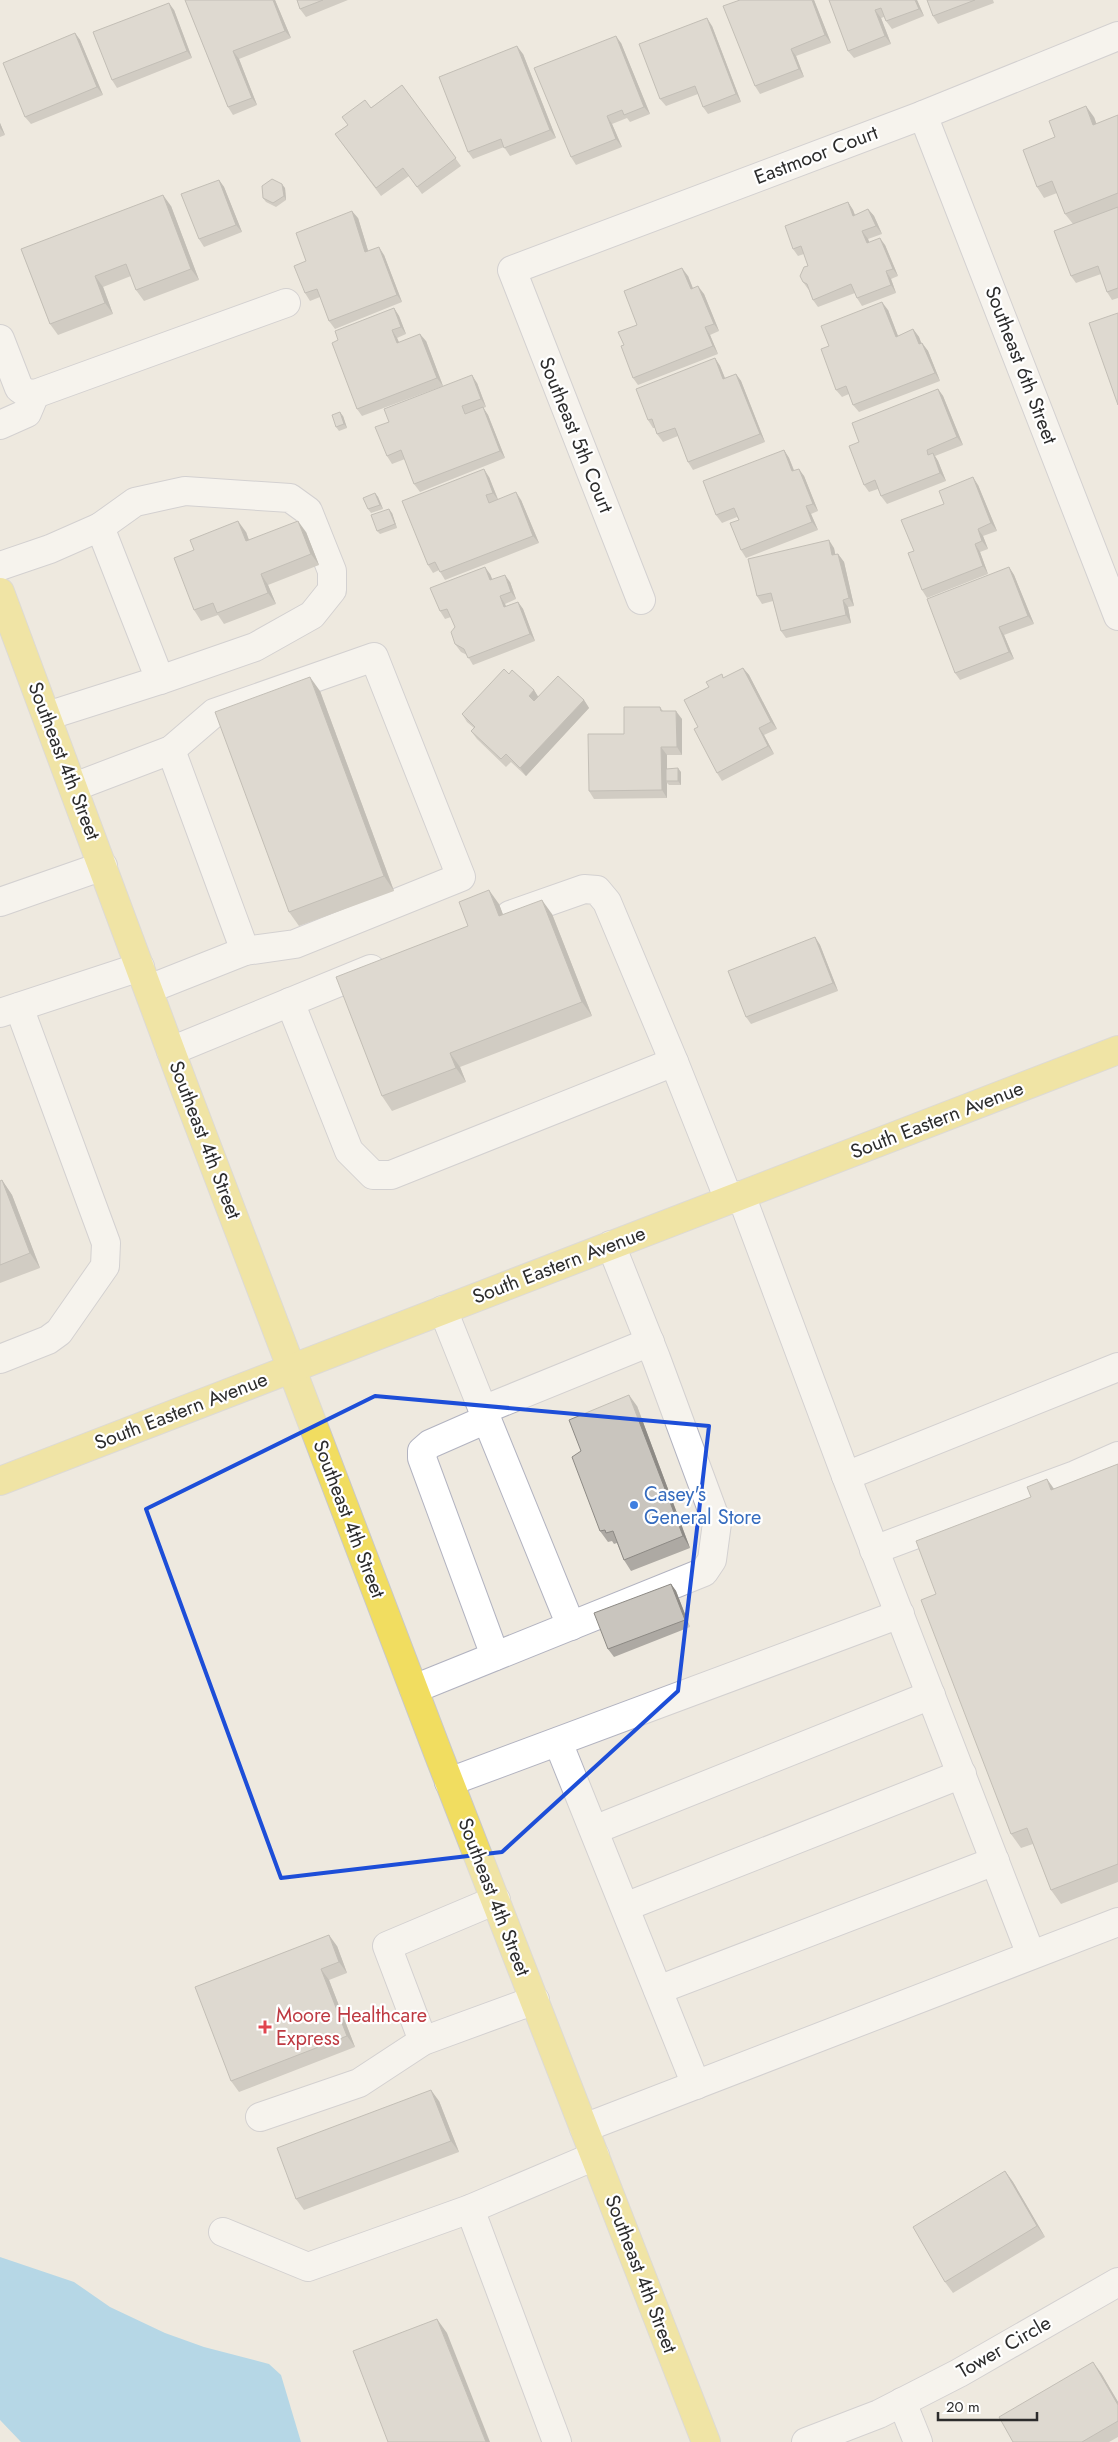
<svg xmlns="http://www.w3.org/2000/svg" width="1118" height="2442" viewBox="0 0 1118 2442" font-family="Jost,sans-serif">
<rect width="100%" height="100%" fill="#eee9df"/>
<path fill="#72c2ef" d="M0 2257 74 2282 110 2307 165 2333 204 2347 269 2364 281 2375 301 2442H21L0 2420Z"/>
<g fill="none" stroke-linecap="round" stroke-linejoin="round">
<defs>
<g id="minor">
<path d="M923 115 1118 616"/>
<path d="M0 339 19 388 26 393 35 394 286 303"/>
<path d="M0 425 27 413 35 394"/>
<path d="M100 527 135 502 185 491 290 498 308 511 332 571V590L312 615 255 647 160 680"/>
<path d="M0 566 50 549 100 527 160 680 47 716"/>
<path d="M641 600 512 270 923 115 1118 36"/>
<path d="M171 750 245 951"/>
<path d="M74 787 171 750 214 713 374 657 461 877 295 944 245 951 149 989"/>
<path d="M0 902 103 866"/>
<path d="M510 915 584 889 597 890 607 902 674 1062 729 1200"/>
<path d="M290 1002 349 1151 373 1175H391L674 1062"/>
<path d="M0 1013 140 967"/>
<path d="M171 1051 371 969"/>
<path d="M741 1195 846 1476 1031 1955"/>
<path d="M443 1310 483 1410 650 1342"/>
<path d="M0 1359 48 1340 59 1332 105 1266 106 1243 19 1007"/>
<path d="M483 1410 571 1626"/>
<path d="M487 1419 430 1444 422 1451V1458L495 1656"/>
<path d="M846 1476 1118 1367"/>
<path d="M874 1550 1075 1475 1118 1456"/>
<path d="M414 1689 704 1572 712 1560 717 1523 656 1358 611 1245"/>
<path d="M558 1742 696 2085"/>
<path d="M449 1782 900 1614"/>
<path d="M594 1830 931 1695"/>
<path d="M625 1907 962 1774"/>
<path d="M658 1990 995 1861"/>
<path d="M423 2041 387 1946 496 1900"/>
<path d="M260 2117 359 2083 423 2041 535 2000"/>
<path d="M584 2128 1118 1922"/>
<path d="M470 2209 557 2442"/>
<path d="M223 2232 308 2267 470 2209 595 2156"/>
<path d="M902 2402 918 2442"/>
<path d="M806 2442 879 2414 959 2373 1118 2282"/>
</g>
<g id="major">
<path d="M0 592 185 1089 438 1753 706 2442"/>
<path d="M0 1481 1118 1050"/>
</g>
</defs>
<use href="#minor" stroke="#b2b3c0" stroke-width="30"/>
<use href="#major" stroke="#c8c8c8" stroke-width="30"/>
<use href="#minor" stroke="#fff" stroke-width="28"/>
<use href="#major" stroke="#f1dd60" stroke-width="28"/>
</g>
<g fill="#ada9a3">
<path d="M185 0H275L291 38 239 59 257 105 233 115 228 107Z"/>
<path d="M297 0H348L306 17 300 9Z"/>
<path d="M814 0 831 43 796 56 804 77 760 94 755 86Z"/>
<path d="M829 0H917L924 16 892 29 886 21 884 17 881 18 891 44 854 58 848 51Z"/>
<path d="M927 0H993L994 3 938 24 933 16Z"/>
<path d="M174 10 192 58 117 88 112 80Z"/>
<path d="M712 26 741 102 708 114 703 107 698 94 666 106 660 99Z"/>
<path d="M75 33 80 40 103 95 31 124 25 117Z"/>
<path d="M621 43 650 114 630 122 627 118 612 124 622 147 576 165 571 157Z"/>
<path d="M523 54 556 138 510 156 504 147 473 159 468 152Z"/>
<path d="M402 85 461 166 422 194 409 176 381 196 335 134Z"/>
<path d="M1118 115V298L1112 300 1107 292 1101 274 1076 283 1071 276 1073 224 1065 214 1057 193 1044 198 1037 187 1055 137 1094 117 1096 124Z"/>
<path d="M0 123 5 135 0 137Z"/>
<path d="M219 180 224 187 242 232 204 247 199 239Z"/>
<path d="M285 188 286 200 276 207 266 202 263 198Z"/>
<path d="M848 202 853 210 855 215 868 209 874 216 882 234 868 239 869 242 885 245 898 276 891 279 896 293 862 306 857 298 855 293 818 307 813 300 809 290 808 289 803 282 808 266 804 254 798 256 793 249Z"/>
<path d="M171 206 199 280 144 301 136 290 131 276 103 287 113 314 58 335 50 324 21 249Z"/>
<path d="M358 218 368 251 384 255 402 302 335 329 329 321 320 297 310 301 305 293 306 261Z"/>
<path d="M688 276 693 288 704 294 719 331 710 335 718 354 638 385 633 378 624 345 637 325Z"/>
<path d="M394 308 399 316 406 334 397 338 399 342 426 341 443 386 362 416 357 409 338 340Z"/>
<path d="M888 310 898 336 913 329 919 337 921 344 922 343 928 351 940 381 859 412 853 405 849 394 842 397 836 390 829 346Z"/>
<path d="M715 358 720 366 725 378 736 374 741 381 765 442 693 470 688 462 678 436 663 442 657 434 655 428H653L648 420Z"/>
<path d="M477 383 486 407 483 408 488 415 505 458 420 492 414 484 405 459 392 464 387 456 389 422Z"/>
<path d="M938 389 943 396 963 445 935 456 938 461 946 481 887 504 881 496 878 489 869 492 864 485 859 442Z"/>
<path d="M343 416 347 428 339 431 336 427Z"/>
<path d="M784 450 789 458 794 470 804 476 818 511 811 514 818 530 746 558 741 550 739 520 737 517 722 523 716 515Z"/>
<path d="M489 477 498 499 521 500 539 543 445 580 439 570 433 573 428 565Z"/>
<path d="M978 485 997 531 983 536 988 549 980 552 988 574 927 598 922 590 914 551 944 504Z"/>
<path d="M375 493 378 497 383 509 371 513 368 509Z"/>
<path d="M392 513 397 528 380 534 377 531Z"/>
<path d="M246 532 249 540 306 532 319 565 268 585 276 604 224 624 218 615 201 621 194 610Z"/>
<path d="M834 548 835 555 838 554 844 562 854 606 848 607 851 623 786 638 781 631 773 601 762 604 757 596Z"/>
<path d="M1009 567 1014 575 1034 624 1004 635 1014 659 960 680 955 673Z"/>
<path d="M490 574 492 579 510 582 516 599 505 604 506 606 518 602 523 609 535 641 473 665 467 655 461 652 455 644V627L451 617 445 619 440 611Z"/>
<path d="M743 668 749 675 777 729 764 735 774 754 722 781 717 773 698 727 709 687Z"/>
<path d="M509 674 534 690 538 697 584 700 589 708 526 776 511 762 506 767 477 739 471 731 474 728 467 722 462 714Z"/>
<path d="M320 691 394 891 299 926 289 912Z"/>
<path d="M660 707 663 711 682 719V755H667V769L681 772V785H669L667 783V798L594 799 589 791 624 734Z"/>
<path d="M499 904 503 915 552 914 592 1016 460 1067 466 1082 392 1111 382 1096 468 926Z"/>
<path d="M815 937 820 945 838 991 751 1024 746 1017Z"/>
<path d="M2 1180 12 1195 40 1268 0 1283V1181Z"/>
<path d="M637 1406 690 1548 631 1571 624 1560 617 1543 614 1544 612 1541 608 1542 600 1531 581 1451Z"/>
<path d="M1118 1464V1882L1061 1904 1051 1890 1033 1844 1021 1848 1011 1834 936 1594 1054 1489Z"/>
<path d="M671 1584 676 1591 690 1627 614 1657 608 1649Z"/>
<path d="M337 1946 347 1973 329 1980 355 2047 239 2092 231 2081Z"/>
<path d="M439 2101 459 2152 304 2210 296 2199Z"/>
<path d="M1005 2171 1013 2182 1045 2237 953 2293 945 2282Z"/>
<path d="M1101 2373 1118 2402V2437L1109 2442H1013Z"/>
</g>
<g fill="#8d8a85">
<path d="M273 0H275L291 38 285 31Z"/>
<path d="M812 0H814L831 43 825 35Z"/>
<path d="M915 0H917L924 16 919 9Z"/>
<path d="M169 3 174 10 192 58 187 51Z"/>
<path d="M875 10 881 18 891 44 885 36Z"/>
<path d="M707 18 712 26 741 102 736 94Z"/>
<path d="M75 33 80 40 103 95 97 87Z"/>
<path d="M616 36 621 43 650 114 644 107Z"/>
<path d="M517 46 523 54 556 138 550 130Z"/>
<path d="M791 49 796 56 804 77 799 69Z"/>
<path d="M233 51 239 59 257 105 252 98Z"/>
<path d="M1086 106 1094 117 1101 136 1093 125Z"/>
<path d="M607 116 612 124 622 147 616 139Z"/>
<path d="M0 123 5 135 0 128Z"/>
<path d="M219 180 224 187 242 232 236 225Z"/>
<path d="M282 184 285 188 286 200 284 196Z"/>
<path d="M163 195 171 206 199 280 191 269Z"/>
<path d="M848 202 853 210 858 224 853 216Z"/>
<path d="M868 209 874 216 882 234 876 226Z"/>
<path d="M352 211 358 218 371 260 365 252Z"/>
<path d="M862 231 868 239 872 250 867 243Z"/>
<path d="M880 238 885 245 898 276 893 269Z"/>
<path d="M379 247 384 255 402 302 397 295Z"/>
<path d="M682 268 688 276 696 297 691 289Z"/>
<path d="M886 271 891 279 896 293 891 285Z"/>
<path d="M95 276 103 287 113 314 105 303Z"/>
<path d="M698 286 704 294 719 331 714 324Z"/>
<path d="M882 302 888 310 901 344 896 337Z"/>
<path d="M394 308 399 316 406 334 401 327Z"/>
<path d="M705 327 710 335 718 354 713 346Z"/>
<path d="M913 329 919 337 925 352 919 344Z"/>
<path d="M392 330 397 338 402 350 397 343Z"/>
<path d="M420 334 426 341 443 386 437 378Z"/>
<path d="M922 343 928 351 940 381 935 373Z"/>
<path d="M715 358 720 366 728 386 723 379Z"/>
<path d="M736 374 741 381 765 442 760 434Z"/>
<path d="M472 375 477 383 486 407 481 399Z"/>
<path d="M938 389 943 396 963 445 957 437Z"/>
<path d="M483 407 488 415 505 458 500 451Z"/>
<path d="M340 412 343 416 347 428 344 424Z"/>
<path d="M784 450 789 458 797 479 792 471Z"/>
<path d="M933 453 938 461 946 481 940 473Z"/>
<path d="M484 469 489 477 498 500 493 493Z"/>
<path d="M799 469 804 476 818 511 813 504Z"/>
<path d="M973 477 978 485 997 531 991 523Z"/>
<path d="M516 492 521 500 539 543 533 536Z"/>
<path d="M375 493 378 497 383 509 380 505Z"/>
<path d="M806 506 811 514 818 530 812 522Z"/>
<path d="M389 509 392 513 397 528 395 524Z"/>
<path d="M238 521 246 532 253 552 246 541Z"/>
<path d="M298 521 306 532 319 565 311 554Z"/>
<path d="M978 529 983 536 988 549 982 541Z"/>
<path d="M829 540 834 548 837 563 832 555Z"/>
<path d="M975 544 980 552 988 574 983 566Z"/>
<path d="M838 554 844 562 854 606 849 598Z"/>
<path d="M485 567 490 574 496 588 490 580Z"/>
<path d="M1009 567 1014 575 1034 624 1028 616Z"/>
<path d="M261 574 268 585 276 604 268 593Z"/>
<path d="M505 575 510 582 516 599 511 592Z"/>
<path d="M500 596 505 604 509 615 504 607Z"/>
<path d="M843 600 848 607 851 623 846 615Z"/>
<path d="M518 602 523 609 535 641 530 634Z"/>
<path d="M999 627 1004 635 1014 659 1009 652Z"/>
<path d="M743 668 749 675 777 729 771 722Z"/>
<path d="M310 677 320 691 394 891 384 876Z"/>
<path d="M534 690 539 698 534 704 529 696Z"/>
<path d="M584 700 589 708 526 776 520 768Z"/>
<path d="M676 711 682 719V755L677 747Z"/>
<path d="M759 728 764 735 774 754 768 746Z"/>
<path d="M661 747 667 755V781H666L667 783V798L662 790Z"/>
<path d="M678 768 681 772V785L678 781Z"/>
<path d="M489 890 499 904 509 930 499 916Z"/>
<path d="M542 900 552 914 592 1016 582 1002Z"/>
<path d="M815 937 820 945 838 991 833 983Z"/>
<path d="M450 1053 460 1067 466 1082 456 1068Z"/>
<path d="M2 1180 12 1195 40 1268 30 1253Z"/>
<path d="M629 1395 637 1406 690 1548 683 1536Z"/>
<path d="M1047 1479 1057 1493 1051 1490Z"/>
<path d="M671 1584 676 1591 690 1627 685 1620Z"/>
<path d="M329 1935 337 1946 347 1973 339 1962Z"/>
<path d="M321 1969 329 1980 355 2047 347 2036Z"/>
<path d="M431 2090 439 2101 459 2152 451 2141Z"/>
<path d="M1005 2171 1013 2182 1045 2237 1037 2226Z"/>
<path d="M437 2319 447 2333 490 2442H486Z"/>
<path d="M1093 2362 1101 2373 1118 2402V2405Z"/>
</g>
<g fill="#c9c5be" stroke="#8d8a85">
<path d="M185 0H273L285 31 233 51 252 98 228 107Z"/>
<path d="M297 0H323L300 9Z"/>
<path d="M740 0H812L825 35 791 49 799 69 755 86 723 6Z"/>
<path d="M829 0H915L919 9 886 21 881 8 875 10 885 36 848 51Z"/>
<path d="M927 0H975L933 16Z"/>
<path d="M169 3 187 51 112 80 93 32Z"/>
<path d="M707 18 736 94 703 107 695 86 660 99 639 44Z"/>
<path d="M75 33 97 87 25 117 3 63Z"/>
<path d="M616 36 644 107 624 115 622 110 607 116 616 139 571 157 534 68Z"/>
<path d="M517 46 550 130 504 148 501 139 468 152 439 77Z"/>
<path d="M402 85 456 158 417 187 403 168 376 188 335 134 348 125 342 117 365 100 371 108Z"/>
<path d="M1086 106 1093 125 1118 115V193L1065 214 1052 181 1037 187 1023 150 1055 137 1049 121Z"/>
<path d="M272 179 282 184 284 196 273 203 263 198 262 186Z"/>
<path d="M219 180 236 225 199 239 181 194Z"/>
<path d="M163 195 191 269 136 290 126 264 95 276 105 303 50 324 21 249Z"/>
<path d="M848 202 853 216 868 209 876 226 862 231 867 243 880 238 893 269 886 271 891 285 857 298 851 284 813 300 807 284 803 282 800 276 804 267 808 266 801 246 793 249 785 226Z"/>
<path d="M1118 207V288L1107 292 1098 266 1071 276 1054 231Z"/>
<path d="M352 211 365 252 379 247 397 295 329 321 317 289 305 293 294 266 306 261 296 233Z"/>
<path d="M682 268 691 289 698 286 714 324 705 327 713 346 633 378 621 346 624 345 618 332 637 325 624 291Z"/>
<path d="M882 302 896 337 913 329 919 344 922 343 935 373 853 405 846 386 836 390 821 349 829 346 821 326Z"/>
<path d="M394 308 401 327 392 330 397 343 420 334 437 378 357 409 332 343 338 340 335 331Z"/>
<path d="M1118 313V405L1089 323Z"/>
<path d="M715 358 723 379 736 374 760 434 688 462 675 428 657 434 652 419 648 420 636 389Z"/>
<path d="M472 375 481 399 462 406 465 414 483 407 500 451 414 484 401 450 387 456 375 427 389 422 384 409Z"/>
<path d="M938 389 957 437 927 450 928 455 933 453 940 473 881 496 875 480 864 485 849 446 859 442 852 423Z"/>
<path d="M340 412 344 424 336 427 332 415Z"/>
<path d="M784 450 792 471 799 469 813 504 806 506 812 522 741 550 730 523 739 520 734 508 716 515 703 481Z"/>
<path d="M484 469 493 493 486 495 489 503 516 492 533 536 440 572 435 562 428 565 402 501Z"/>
<path d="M973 477 991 523 978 529 982 541 975 544 983 566 922 590 908 553 914 551 901 520 944 504 939 491Z"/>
<path d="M375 493 380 505 368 509 363 498Z"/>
<path d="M389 509 395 524 377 531 371 515Z"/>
<path d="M238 521 246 541 298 521 311 554 261 574 268 593 217 613 213 603 194 610 174 558 194 550 190 540Z"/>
<path d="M829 540 832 555 838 554 849 598 843 600 846 615 781 631 771 593 757 596 748 559Z"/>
<path d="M485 567 490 580 505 575 511 592 500 596 504 607 518 602 530 634 468 658 464 649 455 644 451 632 455 627 447 609 440 611 430 588Z"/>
<path d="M1009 567 1028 616 999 627 1009 652 955 673 927 599Z"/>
<path d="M743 668 771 722 759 728 768 746 717 773 694 729 698 727 684 700 709 687 706 682 722 674 723 678Z"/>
<path d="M504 669 509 674 512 670 534 690 529 696 534 701 558 676 584 700 520 768 506 754 501 759 471 731 475 727 462 714Z"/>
<path d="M310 677 384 876 289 912 215 712Z"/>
<path d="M624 707H660L661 711H676L677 747H661L662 790 589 791 588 734H624Z"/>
<path d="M678 768V781H666V769Z"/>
<path d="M489 890 499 916 542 900 582 1002 450 1053 456 1068 382 1096 336 977 468 926 459 902Z"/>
<path d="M815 937 833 983 746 1017 728 971Z"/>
<path d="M2 1180 30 1253 0 1265V1181Z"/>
<path d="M629 1395 683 1536 624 1560 613 1531 606 1533 605 1530 600 1531 572 1457 581 1451 569 1420Z"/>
<path d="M1118 1464V1864L1051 1890 1027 1828 1011 1834 921 1600 936 1594 916 1541 1031 1497 1027 1487 1047 1479 1051 1490Z"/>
<path d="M671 1584 685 1620 608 1649 594 1613Z"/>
<path d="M329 1935 339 1962 321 1969 347 2036 231 2081 195 1987Z"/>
<path d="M431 2090 451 2141 296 2199 277 2148Z"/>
<path d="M1005 2171 1037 2226 945 2282 913 2227Z"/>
<path d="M437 2319 486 2442H388L353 2351Z"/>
<path d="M1093 2362 1118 2405V2421L1082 2442H1013L999 2417Z"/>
</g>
<path d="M0 0H1118V2442H0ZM375 1396 709 1426 678 1691 502 1852 281 1878 146 1509Z" fill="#eee9df" fill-opacity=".55" fill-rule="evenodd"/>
<path fill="none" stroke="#1d4ed8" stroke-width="4" stroke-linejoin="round" d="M375 1396 709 1426 678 1691 502 1852 281 1878 146 1509Z"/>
<circle fill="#3f7fe0" stroke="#fff" stroke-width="2" cx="634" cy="1505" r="5"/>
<path fill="#e0444e" stroke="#fff" stroke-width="2" d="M262.5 2019.5h5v5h5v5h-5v5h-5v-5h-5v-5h5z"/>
<g text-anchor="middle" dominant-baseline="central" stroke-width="4.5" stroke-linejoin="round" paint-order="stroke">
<g font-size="20" fill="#2c2c2c" stroke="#fff">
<text transform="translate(816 155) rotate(-21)">Eastmoor Court</text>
<text transform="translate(1021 365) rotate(69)">Southeast 6th Street</text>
<text transform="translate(576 435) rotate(68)">Southeast 5th Court</text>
<text transform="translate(64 761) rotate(69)">Southeast 4th Street</text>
<text transform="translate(937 1120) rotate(-21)">South Eastern Avenue</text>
<text transform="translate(205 1140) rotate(69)">Southeast 4th Street</text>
<text transform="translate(559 1265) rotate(-21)">South Eastern Avenue</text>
<text transform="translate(181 1411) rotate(-21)">South Eastern Avenue</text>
<text transform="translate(349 1519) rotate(69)">Southeast 4th Street</text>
<text transform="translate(494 1897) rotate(69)">Southeast 4th Street</text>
<text transform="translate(641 2274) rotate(69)">Southeast 4th Street</text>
<text transform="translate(1004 2347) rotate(-30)">Tower Circle</text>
</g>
<g font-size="20" fill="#366cbe" stroke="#fff" text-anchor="start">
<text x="644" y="1494">Casey's<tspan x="644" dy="23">General Store</tspan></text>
</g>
<g font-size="20" fill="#be3a42" stroke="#fff" text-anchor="start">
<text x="276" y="2015">Moore Healthcare<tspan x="276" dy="23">Express</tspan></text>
</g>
</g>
<path d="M938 2412v8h99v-8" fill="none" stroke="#2c2c2c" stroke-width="2.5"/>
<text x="946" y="2412" font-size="15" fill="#2c2c2c" stroke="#ffffff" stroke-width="4" paint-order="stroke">20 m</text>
</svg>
